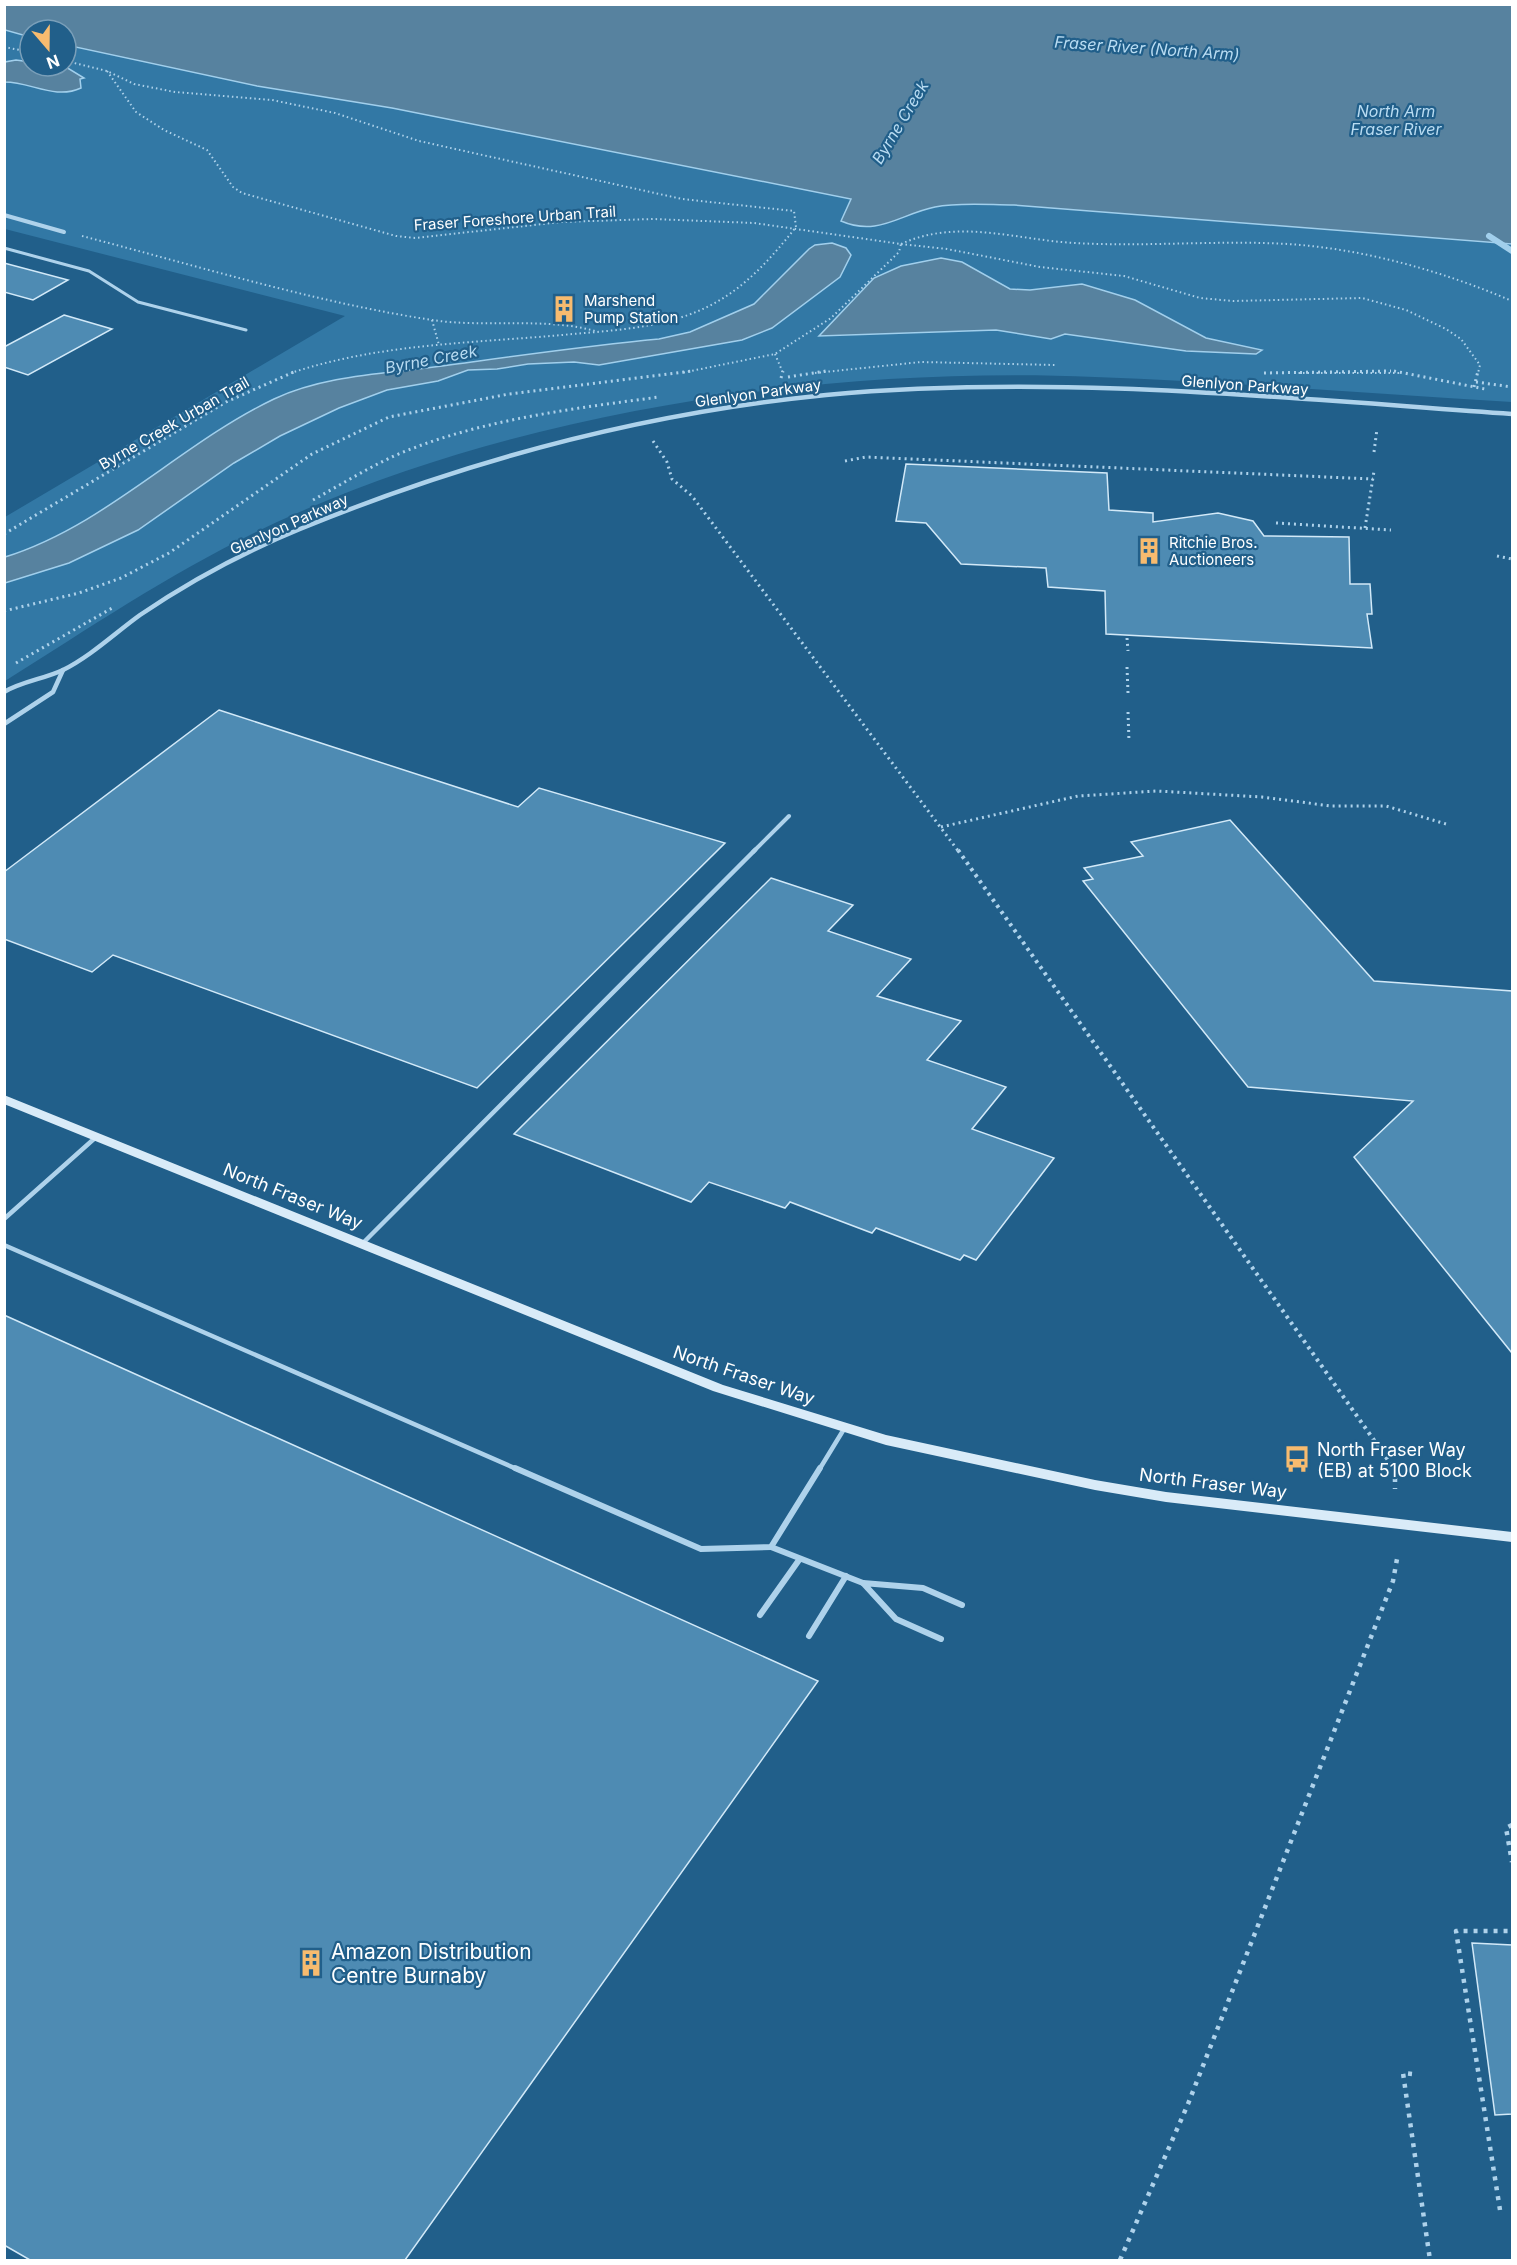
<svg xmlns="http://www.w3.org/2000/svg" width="1517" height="2265" viewBox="0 0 1517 2265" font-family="Inter,sans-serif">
<rect width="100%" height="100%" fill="#215f8a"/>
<path fill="#3278a5" d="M5 12 902 188 1512 215V402C1373 394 1234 382 1095 377 826 366 523 410 277 522 181 566 94 625 5 681V517L345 316 5 229V30L30 37V66H66V30H30Z"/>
<g fill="#57829f" stroke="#a1cfec" stroke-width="1.5">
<path d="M4 5H1512V244L1014 205C989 205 959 202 935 207 900 214 878 237 841 221L851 199 392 108 257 86 66 45V30H30V37L5 30Z"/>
<path d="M16 60 30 62V66L66 67 84 78 80 79 81 88C55 100 31 82 5 82V62Z"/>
<path d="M832 243 846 248 851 255 840 277 772 328 742 340 599 365 574 362 528 364 497 369 468 370 438 381 387 390 339 408 280 436 234 463 138 530 69 563 5 583V557C105 526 180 444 274 399 323 376 381 374 434 367 509 357 584 346 659 339L690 332 754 304 809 249 815 245Z"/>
<path d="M941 258 962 262 1010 289 1030 290 1082 284 1135 300 1206 338 1262 350 1256 354 1186 351 1065 334 1051 339 996 330 819 336 874 278 901 266Z"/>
</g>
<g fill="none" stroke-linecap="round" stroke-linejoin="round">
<path stroke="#a1cfec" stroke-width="6" d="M1489 236 1512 251"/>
</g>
<g fill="#4e8bb3" stroke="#d2e9f8" stroke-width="1.5">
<path d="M4 263 68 280 33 300 4 292Z"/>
<path d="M64 315 112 329 28 375 4 367V347Z"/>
<path d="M906 464 1107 473 1109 510 1153 513V522L1218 513 1253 521 1264 536 1349 537 1350 584H1370L1372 614H1367L1372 648 1106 634 1105 591 1048 587 1046 568 961 564 926 523 896 521Z"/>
<path d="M219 710 518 807 539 788 725 843 477 1088 113 955 92 972 4 939V872Z"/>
<path d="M1230 820 1374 981 1512 991V1353L1354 1157 1413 1101 1248 1087 1083 881 1093 879 1084 868 1143 856 1131 842Z"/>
<path d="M771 878 853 905 828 931 911 959 877 996 961 1021 927 1060 1006 1087 972 1129 1054 1158 976 1260 964 1255 960 1260 876 1228 872 1233 790 1202 785 1208 709 1182 691 1202 514 1134Z"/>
<path d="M4 1315 818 1681 405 2260H30L4 2245Z"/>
<path d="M1472 1943 1512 1945V2114L1495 2115Z"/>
</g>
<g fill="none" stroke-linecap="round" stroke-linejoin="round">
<g stroke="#aed2eb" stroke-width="2" stroke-dasharray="1.5 3" stroke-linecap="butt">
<path d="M4 47 30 52"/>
<path d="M66 61 107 71 134 84 175 92 272 100 335 113 419 141 682 199 794 211 796 227C773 256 747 286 713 304 666 329 614 330 562 335 472 343 378 344 291 373"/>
<path d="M107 71 136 112 164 130 207 150 233 187 242 193 396 236 415 238 561 222 653 219 754 223 901 244 899 252 831 318 775 354 681 373"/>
<path d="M82 236C198 266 314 302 432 320 484 328 546 317 595 331"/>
<path d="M901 244 947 249 1040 267 1124 276 1200 298 1233 301 1362 298 1406 310 1446 329 1461 339 1480 365 1478 373"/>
<path d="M901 244C958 218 1016 240 1075 243 1146 247 1218 240 1288 244 1365 249 1442 271 1512 301"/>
<path d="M432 320 439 345"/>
<path d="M775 354 783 373"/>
<path d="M815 373 921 362 1055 365"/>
<path d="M1294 373H1402"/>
</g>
<g stroke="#aed2eb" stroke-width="3" stroke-dasharray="2 4" stroke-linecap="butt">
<path d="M1394 371 1485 389"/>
<path d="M1264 373 1391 371"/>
<path d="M788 377 826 371"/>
<path d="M781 378 783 371"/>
<path d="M1476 382 1512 387"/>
<path d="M1474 387 1478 371"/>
<path d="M653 441 667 462 672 479 692 496 959 852"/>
<path d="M1374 452 1377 429"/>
<path d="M845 461 866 457 1373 479"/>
<path d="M313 500C340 485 366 469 394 456 477 420 570 409 659 397"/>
<path d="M1276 523 1391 530"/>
<path d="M1365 528 1374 471"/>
<path d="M4 534 226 402 296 371"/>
<path d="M1497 556 1512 559"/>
<path d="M4 611 79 593 121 578 169 553 312 454 389 417 509 394 693 371"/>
<path d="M1127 638 1128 651"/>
<path d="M16 663 114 607"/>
<path d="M1127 667 1128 693"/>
<path d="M1128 712 1129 742"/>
<path d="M941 827 1078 796 1157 791 1262 797 1331 806H1386L1446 824"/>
</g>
<path stroke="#aed2eb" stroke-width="4" stroke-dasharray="3 4.5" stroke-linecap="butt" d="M958 850 1395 1470"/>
<g stroke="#aed2eb" stroke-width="4.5" stroke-dasharray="4 6" stroke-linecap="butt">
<path d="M1395 1468V1489"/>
<path d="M1512 1825 1506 1828 1512 1862"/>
<path d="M1412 2074 1403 2073 1430 2260"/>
<path d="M1500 2210 1456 1931H1512"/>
<path d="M1120 2260 1188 2104 1393 1581 1397 1559"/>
</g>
<path stroke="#aed2eb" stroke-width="3" d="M4 248 89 271 138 302 246 330"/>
<path stroke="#aed2eb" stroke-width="4" d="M753 852 789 816"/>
<g stroke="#aed2eb" stroke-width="4.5">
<path d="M4 1219 95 1138"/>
<path d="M363 1243 755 850"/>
<path d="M4 1245 519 1470"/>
<path d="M819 1470 844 1429"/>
</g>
<g stroke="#aed2eb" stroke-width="6">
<path d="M515 1468 701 1549 771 1547 820 1468"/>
<path d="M771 1547 863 1583"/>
<path d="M760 1615 799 1560"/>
<path d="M809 1636 846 1576"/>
<path d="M941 1639 896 1619 863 1583 923 1588 962 1605"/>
</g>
<path stroke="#aed2eb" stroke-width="4" d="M4 215 64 232"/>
<g stroke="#aed2eb" stroke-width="4.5">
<path d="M4 692C23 681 44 679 63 670 91 656 115 633 140 615 190 581 244 552 300 529 468 460 645 413 826 395 1054 374 1284 398 1512 414"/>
<path d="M4 724 53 692 63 670"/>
</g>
<path fill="#d9ebf8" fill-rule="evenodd" d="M4 1095 723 1385 886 1435 1095 1480 1166 1492 1512 1532V1542L1166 1502 1095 1490 886 1445 713 1391 4 1104Z"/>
</g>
<defs>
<symbol id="building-bare" viewBox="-9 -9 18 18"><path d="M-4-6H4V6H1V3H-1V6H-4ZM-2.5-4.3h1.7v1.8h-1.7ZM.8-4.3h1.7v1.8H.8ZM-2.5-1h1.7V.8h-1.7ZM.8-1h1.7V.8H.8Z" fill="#f7bb6f" stroke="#215f8a" stroke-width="2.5" paint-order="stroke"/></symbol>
<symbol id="bus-bare" viewBox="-9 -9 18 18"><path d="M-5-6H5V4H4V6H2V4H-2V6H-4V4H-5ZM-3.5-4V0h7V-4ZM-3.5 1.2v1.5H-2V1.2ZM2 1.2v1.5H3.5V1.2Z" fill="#f7bb6f" stroke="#215f8a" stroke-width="2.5" paint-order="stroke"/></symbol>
</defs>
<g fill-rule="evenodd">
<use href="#building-bare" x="545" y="290" width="38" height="38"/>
<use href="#building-bare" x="1130" y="532" width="38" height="38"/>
<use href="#bus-bare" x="1278" y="1440" width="38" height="38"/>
<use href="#building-bare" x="292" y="1944" width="38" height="38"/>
</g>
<g text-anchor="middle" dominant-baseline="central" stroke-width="4.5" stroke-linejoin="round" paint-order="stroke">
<g font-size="15" fill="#fff" stroke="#215f8a">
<text transform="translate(515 218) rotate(-4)">Fraser Foreshore Urban Trail</text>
<text transform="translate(1245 385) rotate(4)">Glenlyon Parkway</text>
<text transform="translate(758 393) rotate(-8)">Glenlyon Parkway</text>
<text transform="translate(174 423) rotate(-30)">Byrne Creek Urban Trail</text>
<text transform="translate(289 524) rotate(-24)">Glenlyon Parkway</text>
</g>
<g font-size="15" fill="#fff" stroke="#215f8a" text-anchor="start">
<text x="584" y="300">Marshend<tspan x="584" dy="17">Pump Station</tspan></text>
<text x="1169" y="542">Ritchie Bros.<tspan x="1169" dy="17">Auctioneers</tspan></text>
</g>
<g font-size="16" font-style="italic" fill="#b9dcf2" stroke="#215f8a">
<text transform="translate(1147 48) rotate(4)">Fraser River (North Arm)</text>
<text x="1396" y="111">North Arm<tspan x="1396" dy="18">Fraser River</tspan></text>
<text transform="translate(900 122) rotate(-59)">Byrne Creek</text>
<text transform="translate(431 359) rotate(-11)">Byrne Creek</text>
</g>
<g font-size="18" fill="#fff" stroke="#215f8a">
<text transform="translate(293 1196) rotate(22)">North Fraser Way</text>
<text transform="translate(744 1375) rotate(19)">North Fraser Way</text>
<text transform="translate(1213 1483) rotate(7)">North Fraser Way</text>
</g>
<g font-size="18" fill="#fff" stroke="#215f8a" text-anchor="start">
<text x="1317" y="1449">North Fraser Way<tspan x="1317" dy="21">(EB) at 5100 Block</tspan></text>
</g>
<g font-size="21" fill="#fff" stroke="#215f8a" text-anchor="start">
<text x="331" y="1951">Amazon Distribution<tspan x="331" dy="24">Centre Burnaby</tspan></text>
</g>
</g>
<rect width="1517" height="2265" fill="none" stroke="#ffffff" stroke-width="12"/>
<g transform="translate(48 48) rotate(160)"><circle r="28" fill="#215f8a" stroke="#7a9fb9" stroke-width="1.5"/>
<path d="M0-4.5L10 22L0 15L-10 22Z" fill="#f7bb6f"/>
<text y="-9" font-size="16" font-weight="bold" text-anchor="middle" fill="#ffffff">N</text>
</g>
</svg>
